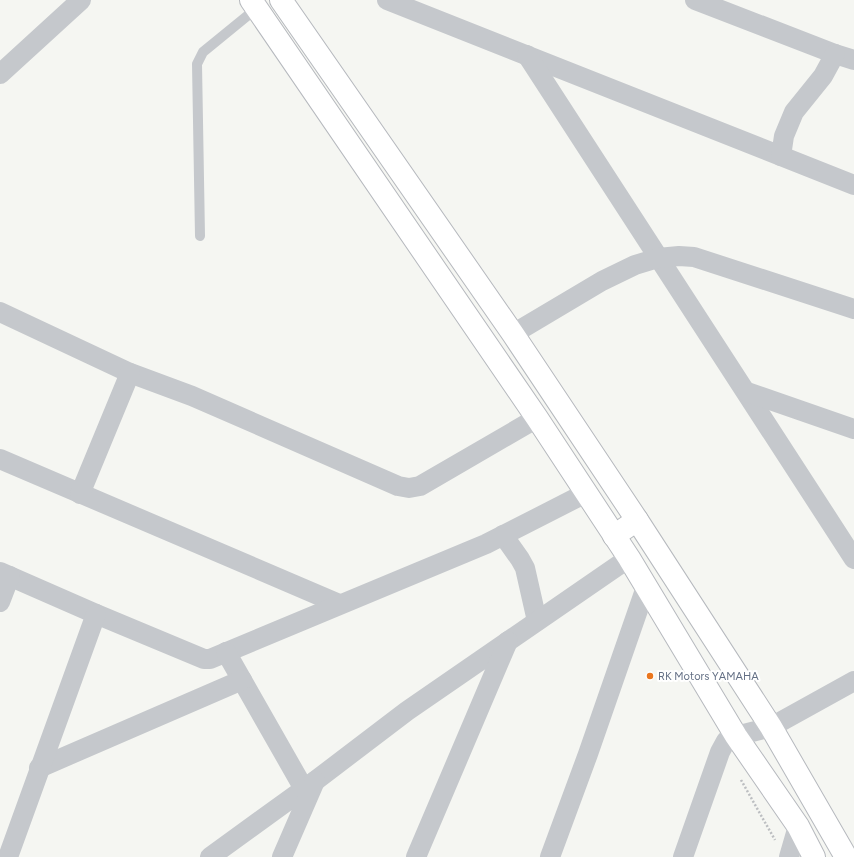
<svg xmlns="http://www.w3.org/2000/svg" width="854" height="857" viewBox="0 0 854 857" font-family="Figtree,sans-serif">
<rect width="100%" height="100%" fill="#f5f6f2"/>
<g fill="none" stroke-linecap="round" stroke-linejoin="round">
<defs>
<g id="primary">
<path d="M251 0 537 418 629 558 736 736 798 826 814 857"/>
<path d="M281 0 513 334 637 520 771 727 846 857"/>
</g>
<path id="trunk" d="M614 536 637 520"/>
</defs>
<use href="#primary" stroke="#b6b9be" stroke-width="24"/>
<use href="#trunk" stroke="#b5b8bc" stroke-width="24"/>
<path stroke="#bcbec1" stroke-width="2.5" stroke-dasharray="2 2" stroke-linecap="butt" d="M741 780 775 840"/>
<path stroke="#c5c8cc" stroke-width="10" d="M200 236 197 64 203 52 257 8"/>
<g stroke="#c5c8cc" stroke-width="20">
<path d="M387 0 854 185"/>
<path d="M695 0 835 54 854 60"/>
<path d="M527 55C635 223 746 390 854 559"/>
<path d="M0 74 81 0"/>
<path d="M781 156 784 136 794 112 823 76 835 54"/>
<path d="M0 312 130 373 192 396 398 486 409 488 420 486 537 418"/>
<path d="M513 334 602 281 635 265 658 258 679 256 694 257 854 309"/>
<path d="M747 392 854 429"/>
<path d="M0 459 339 604"/>
<path d="M80 494 130 373"/>
<path d="M503 535 520 559 525 568 537 621"/>
<path d="M0 572 96 614 204 659H210L486 544 586 493"/>
<path d="M0 602 10 576"/>
<path d="M226 652 304 789"/>
<path d="M39 768 242 680"/>
<path d="M8 857 96 614"/>
<path d="M210 857 315 781 407 711 629 558"/>
<path d="M282 857 315 781"/>
<path d="M416 857 508 641"/>
<path d="M550 857 588 754 646 587"/>
<path d="M683 857 720 752 726 741 736 736 771 727 854 681"/>
<path d="M789 857 798 826"/>
</g>
<use href="#primary" stroke="#fff" stroke-width="22"/>
<use href="#trunk" stroke="#fff" stroke-width="22"/>
</g>
<circle fill="#ea761e" stroke="#fff" stroke-width="1.5" cx="650" cy="676" r="4"/>
<g text-anchor="middle" dominant-baseline="central" stroke-width="4" stroke-linejoin="round" paint-order="stroke">
<g font-size="11" fill="#636f84" stroke="#fff" text-anchor="start">
<text x="658" y="676">RK Motors YAMAHA</text>
</g>
</g>
</svg>
